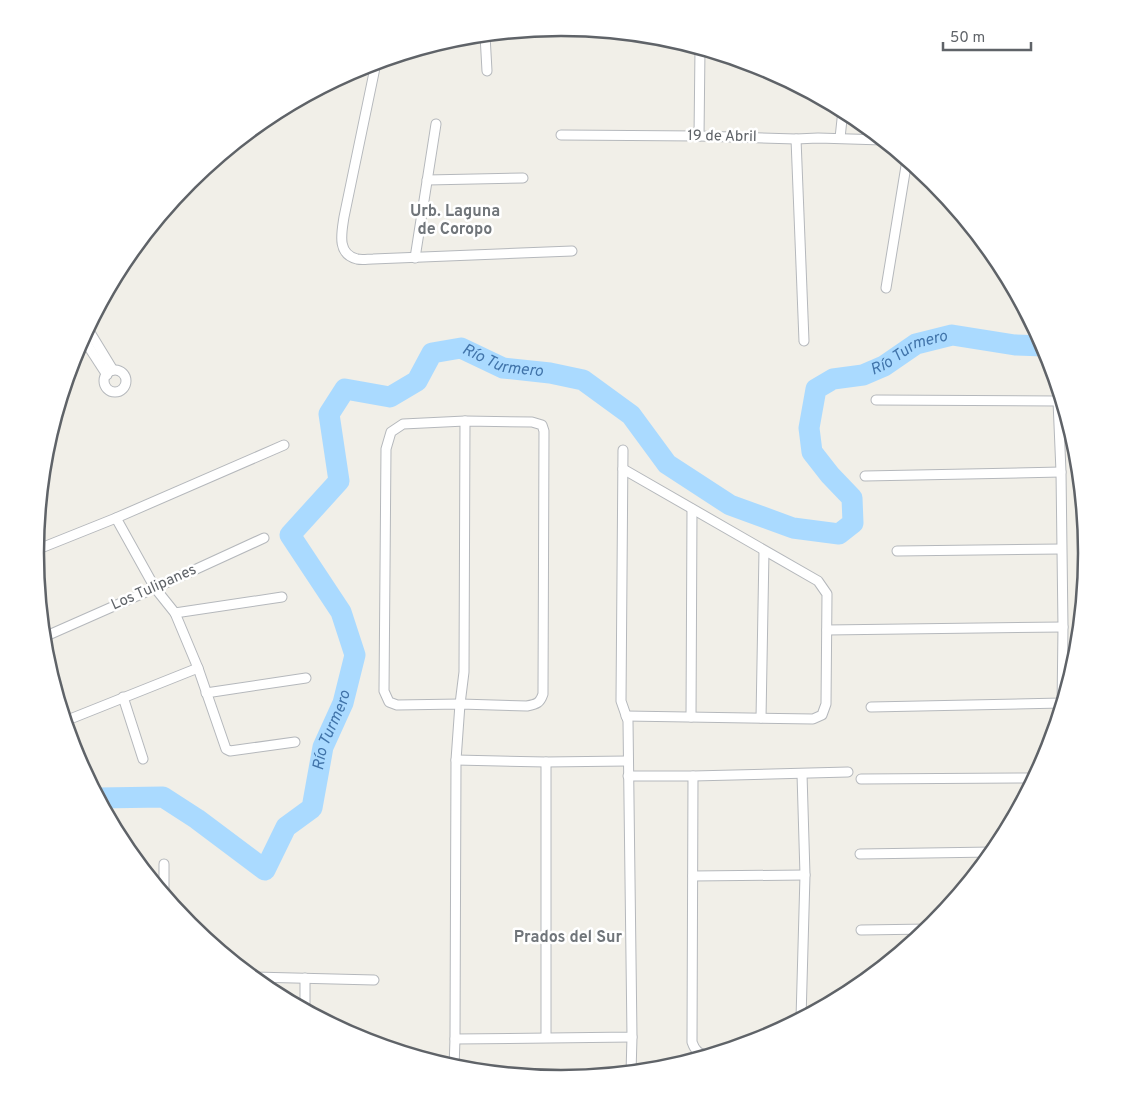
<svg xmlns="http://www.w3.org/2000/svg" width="1123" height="1107" viewBox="0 0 1123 1107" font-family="Overpass,sans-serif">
<rect width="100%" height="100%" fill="#f1efe8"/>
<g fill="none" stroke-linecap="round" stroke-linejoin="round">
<path stroke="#aadaff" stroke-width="21" id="s1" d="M99 798 163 797 197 819 265 870 286 827 312 808 323 747 343 703 355 655 341 612 290 535 339 481 329 414 345 389 390 397 417 381 432 353 461 348 503 368 550 373 583 380 631 415 667 464 730 505 793 528 839 534 853 523 852 498 830 475 812 452 809 428 816 389 833 379 863 375 884 366 916 344 952 335 1015 345 1044 346"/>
<defs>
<g id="minor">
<path d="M485 35 487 71"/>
<path d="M376 63 344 217C342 231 336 254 357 259 362 260 368 259 373 259L572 251"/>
<path d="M561 135 699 136 796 139 818 138 883 140"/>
<path d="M699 136 700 49"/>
<path d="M840 138 843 110"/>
<path d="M796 139 804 341"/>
<path d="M427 180 523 178"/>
<path d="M415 258 436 124"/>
<path d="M886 288 907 160"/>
<path d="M88 329 113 370"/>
<path d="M83 338 107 375"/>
<circle cx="115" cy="381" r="11"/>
<path d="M1059 391 1058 401 1061 472 1063 627 1062 708"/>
<path d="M876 400 1058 401"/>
<path d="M465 421 532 422 542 425 544 431 543 694C540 703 537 704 527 706L460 704 397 705 389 702 384 691 386 449 391 432 403 424Z"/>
<path d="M623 469 818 581 827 594 826 704 822 715 813 719 626 716"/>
<path d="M865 476 1061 472"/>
<path d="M116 518 155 588 175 613 198 668 226 749 230 751 295 742"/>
<path d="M36 550 116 518 284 445"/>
<path d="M897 551 1061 549"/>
<path d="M175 613 282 597"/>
<path d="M827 630 1063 627"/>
<path d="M44 637 155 588 264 538"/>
<path d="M206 693 306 678"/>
<path d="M123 697 143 759"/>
<path d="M871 707 1062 703"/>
<path d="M691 717 692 509"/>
<path d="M761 718 764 551"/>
<path d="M65 721 198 668"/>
<path d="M456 760 546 762 627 761"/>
<path d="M546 762V1037"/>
<path d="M628 776H693L848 772"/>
<path d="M693 776 692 1042C695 1051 699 1054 709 1056"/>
<path d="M861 779 1035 778"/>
<path d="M860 854 993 852"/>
<path d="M693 876 805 875"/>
<path d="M164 894V864"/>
<path d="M861 930 929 929"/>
<path d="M252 977 374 980"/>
<path d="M305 1010V978"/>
<path d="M801 1019 805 875 802 774"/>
<path d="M455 1039 632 1037 628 721 621 701 623 450"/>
<path d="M454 1068 455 1039 456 760 460 704 464 672 465 421"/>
<path d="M631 1073 632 1037"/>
</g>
</defs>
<use href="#minor" stroke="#b5b8bc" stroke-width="11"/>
<use href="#minor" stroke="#fff" stroke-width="9"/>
</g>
<g text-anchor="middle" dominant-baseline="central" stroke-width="5" stroke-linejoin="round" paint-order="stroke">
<g font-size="15" fill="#5f6368" stroke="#fff">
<text transform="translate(722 137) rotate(1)">19 de Abril</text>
<text transform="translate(154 588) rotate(-24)">Los Tulipanes</text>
</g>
<g font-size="16" font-weight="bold" fill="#70757a" stroke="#fff">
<text x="455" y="212">Urb. Laguna<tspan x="455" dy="18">de Coropo</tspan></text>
<text x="568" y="938">Prados del Sur</text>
</g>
<g font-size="16" font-style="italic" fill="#4174aa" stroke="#fff">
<text stroke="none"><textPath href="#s1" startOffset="1581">Río Turmero</textPath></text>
<text stroke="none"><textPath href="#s1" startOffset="920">Río Turmero</textPath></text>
<text stroke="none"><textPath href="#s1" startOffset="350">Río Turmero</textPath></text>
</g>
</g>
<path d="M0 0H1123V1107H0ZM44 553a517 517 0 1 1 1034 0a517 517 0 1 1-1034 0Z" fill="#fff" fill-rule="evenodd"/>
<path fill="none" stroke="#5f6368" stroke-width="2.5" d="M44 553a517 517 0 1 1 1034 0a517 517 0 1 1-1034 0Z"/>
<path d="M943 42v8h88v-8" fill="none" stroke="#5f6368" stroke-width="2.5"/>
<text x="950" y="42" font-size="15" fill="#5f6368" stroke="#ffffff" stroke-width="4" paint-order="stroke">50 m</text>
</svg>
